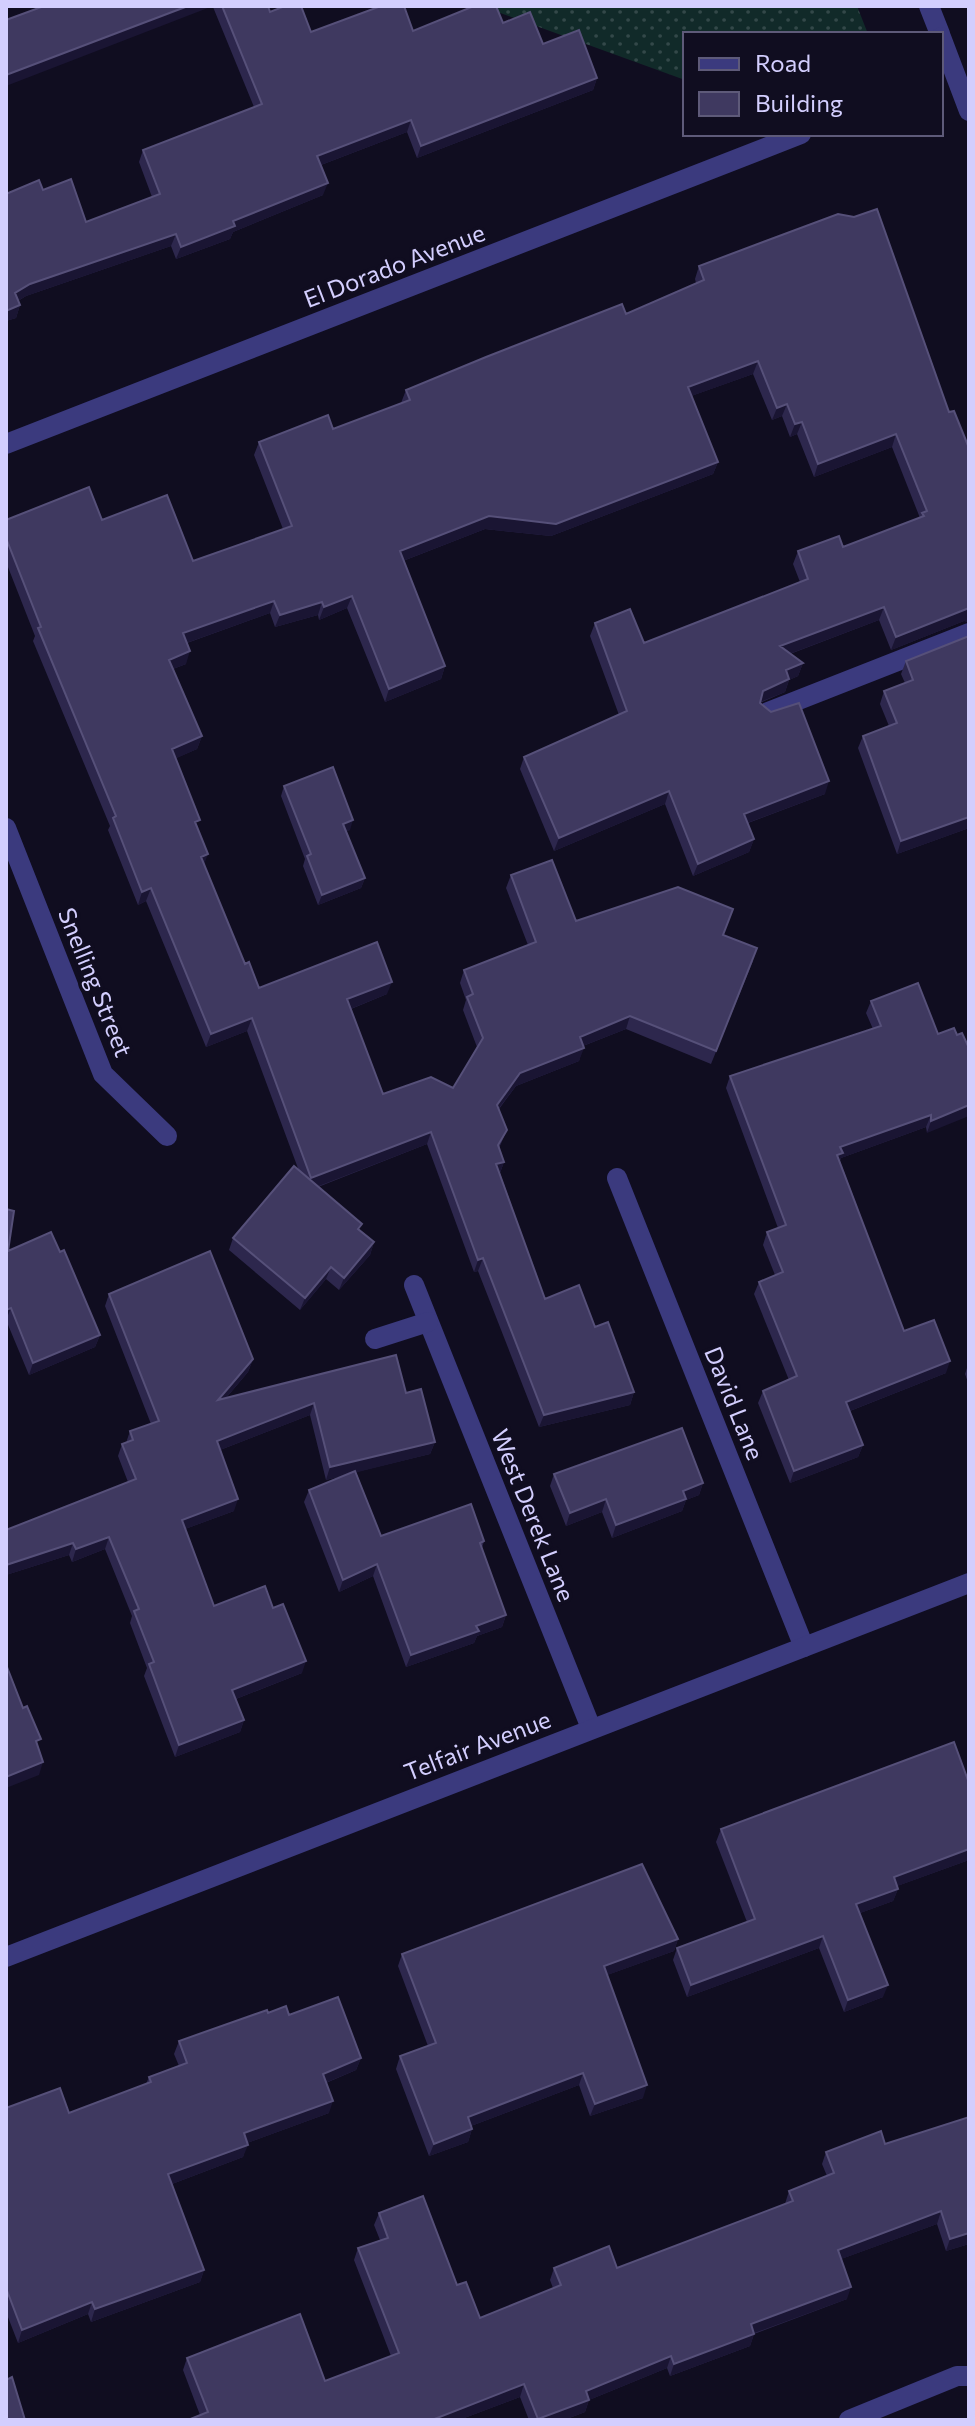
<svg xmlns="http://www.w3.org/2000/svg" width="975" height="2426" viewBox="0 0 975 2426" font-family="Commissioner,sans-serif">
<defs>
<pattern id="grass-dots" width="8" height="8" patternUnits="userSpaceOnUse" patternTransform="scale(2)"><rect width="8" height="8" fill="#112a29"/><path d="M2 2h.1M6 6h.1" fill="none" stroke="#334849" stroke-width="1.8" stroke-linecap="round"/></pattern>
</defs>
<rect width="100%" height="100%" fill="#100d20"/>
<path fill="url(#grass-dots)" d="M481 6H857L868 34H685V80Z"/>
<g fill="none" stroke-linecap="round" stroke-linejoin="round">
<path stroke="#3b3a7e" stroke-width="20" d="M768 712 969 633"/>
<g stroke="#3b3a7e" stroke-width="20">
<path d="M929 6 940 34"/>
<path d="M941 37 969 111"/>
<path d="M6 444 801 134"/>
<path d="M6 828 103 1074 167 1136"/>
<path d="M617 1178 804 1647"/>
<path d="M414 1285 591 1728"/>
<path d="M375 1339 428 1322"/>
<path d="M6 1957 969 1583"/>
<path d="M849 2420 957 2376H969"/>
</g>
</g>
<g fill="#2d274d">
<path d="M44 6H268L270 12 311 32 413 31 503 23 543 44 597 78 593 90 417 158 407 132 321 165 323 195 233 232 230 239 176 259 171 246 26 296 18 301 20 305 16 318 6 321 43 190 86 222 152 197 139 162 143 150 254 107 213 7Z"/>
<path d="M699 266 949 412 969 448V622L964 621 891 650 879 620 790 654 803 663 798 676 789 680 785 692 760 703 825 794 748 823 754 839 749 852 693 876 665 804 554 851 520 769 524 757 619 715 590 636 595 623 644 643 800 582 793 564 798 551 843 547 920 518 892 447 814 477 797 434 790 437 782 416 772 420 753 374 691 396 718 462 713 474 551 536 485 529 403 561 445 666 441 679 385 702 347 608 319 620 318 615 275 627 270 613 187 643 186 664 173 669 202 736 197 749 176 758 197 828 204 864 245 964 259 988 387 994 351 1009 383 1094 453 1088 477 1047 463 1010 466 1000 460 983 464 970 528 945 506 888 511 875 576 921 723 935 753 961 711 1064 626 1029 583 1046 579 1061 516 1086 499 1109 507 1130 499 1148 504 1162 500 1173 545 1299 595 1327 634 1392 630 1405 539 1427 478 1271 474 1272 427 1144 318 1187 360 1230 374 1242 370 1255 339 1290 326 1279 300 1310 229 1250 233 1238 299 1171 247 1031 206 1047 146 901 138 905 108 830 110 826 33 641 35 636 6 562V520H102L193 561 283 529 254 455 259 442 333 429 401 403 406 390 626 314 696 283 695 279Z"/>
<path d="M906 661 969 828 897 854 858 748 863 736 889 726 880 704 884 691 905 683 901 674Z"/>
<path d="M284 786 350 830 346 831 365 878 361 888 318 905 303 866 305 859 281 796Z"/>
<path d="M871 1001 938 1034 957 1035 969 1048 927 1133 926 1127 841 1158 840 1161 904 1331 946 1373 850 1411 863 1445 858 1457 790 1483 758 1403 763 1391 789 1380 754 1294 759 1282 775 1275 763 1245 767 1232 778 1228 726 1088 730 1076 873 1029 866 1013Z"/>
<path d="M6 1209 8 1251 100 1335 95 1347 29 1375 6 1320Z"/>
<path d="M109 1294 253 1359 248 1372 226 1398 406 1393 435 1442 430 1454 356 1472 381 1536 484 1541 482 1548 506 1615 502 1627 477 1636 474 1643 406 1667 373 1576 339 1592 304 1502 309 1490 349 1474 326 1480 310 1415 220 1450 234 1511 185 1529 214 1606 302 1673 236 1699 244 1720 240 1732 175 1757 144 1676 147 1668 130 1623 132 1616 105 1549 72 1562 69 1555 6 1575 128 1482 118 1456 122 1444 126 1443 130 1431 151 1424 105 1306Z"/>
<path d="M969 1362V1385L965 1374Z"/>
<path d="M554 1474 703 1483 699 1495 686 1500 682 1511 612 1538 602 1512 566 1526 550 1486Z"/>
<path d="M721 1829 969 1860 897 1886 898 1889 893 1901 860 1913 883 1997 844 2012 819 1948 687 1997 673 1960 677 1948 747 1922 716 1842Z"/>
<path d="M678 1939 674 1951 607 1975 643 2098 590 2116 579 2085 471 2126 472 2129 468 2142 429 2156 396 2069 400 2056 428 2046 398 1966 402 1954Z"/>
<path d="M268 2013 289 2015 361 2058 356 2070 326 2083 329 2113 247 2143 243 2157 172 2184 204 2270 200 2282 91 2322 88 2314 18 2343 6 2312V2108L69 2113 146 2084 149 2077 179 2066 174 2054 179 2041Z"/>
<path d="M885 2144 969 2244 946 2251 937 2224 841 2259 847 2299 754 2334 750 2346 670 2376 667 2368 589 2400 585 2412 564 2420H529L520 2397 459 2420H188L200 2415 183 2370 187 2358 325 2381 391 2356 354 2260 358 2248 380 2240 374 2225 379 2213 457 2285 480 2318 553 2288 550 2280 554 2268H617L785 2204 789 2191 827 2176 822 2164 826 2152Z"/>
</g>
<g fill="#1a1533">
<path d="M188 6H213L6 86V75Z"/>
<path d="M597 78 593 90 417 158 421 146Z"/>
<path d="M411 120 407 132 313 168 317 156Z"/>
<path d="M328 183 323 195 233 232 230 239 176 259 181 247 233 221Z"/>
<path d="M176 234 171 246 26 296 11 305 15 293 30 284Z"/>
<path d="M20 305 16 318 6 321V311Z"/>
<path d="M758 361 753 374 683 399 688 387Z"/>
<path d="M787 404 782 416 772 420 777 408Z"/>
<path d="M802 422 797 434 790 437 795 424Z"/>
<path d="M896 434 892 447 814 477 818 464Z"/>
<path d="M718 462 713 474 551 536 485 529 395 564 400 551 489 516Z"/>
<path d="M352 596 347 608 319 620 324 607Z"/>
<path d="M274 601 270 613 178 646 183 633Z"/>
<path d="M322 602 318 615 275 627 280 615Z"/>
<path d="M884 607 879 620 776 659 780 646Z"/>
<path d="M969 608V622L964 621 891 650 896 637Z"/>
<path d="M190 651 186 664 165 672 169 660Z"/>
<path d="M803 663 798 676 789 680 785 692 758 703 763 691 786 670Z"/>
<path d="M445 666 441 679 385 702 389 689Z"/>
<path d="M202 736 197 749 168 762 172 749Z"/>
<path d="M829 781 825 794 739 826 744 814Z"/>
<path d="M669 791 665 804 554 851 559 838Z"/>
<path d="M969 817V828L897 854 901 841Z"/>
<path d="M353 820 350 830 339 834 343 824Z"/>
<path d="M754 839 749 852 693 876 698 864Z"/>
<path d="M208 854 203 867 201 857Z"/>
<path d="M365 878 361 888 318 905 322 895Z"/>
<path d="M151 888 146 901 138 905 142 892Z"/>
<path d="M392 982 387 994 343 1012 347 999Z"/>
<path d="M630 1016 626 1029 575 1049 580 1037Z"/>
<path d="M252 1018 247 1031 206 1047 211 1034Z"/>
<path d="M584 1048 579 1061 516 1086 492 1117 497 1105 520 1073Z"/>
<path d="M969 1105V1116L927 1133 931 1121Z"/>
<path d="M931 1115 926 1127 841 1158 838 1165 833 1167 840 1147Z"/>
<path d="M431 1132 427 1144 306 1191 311 1178Z"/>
<path d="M504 1162 499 1175 496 1164Z"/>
<path d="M374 1242 370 1255 339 1290 344 1278Z"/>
<path d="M483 1258 478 1271 474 1272 478 1260Z"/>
<path d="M331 1267 326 1279 300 1310 305 1298Z"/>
<path d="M11 1308 6 1320V1310Z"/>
<path d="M100 1335 95 1347 29 1375 33 1363Z"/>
<path d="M253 1359 248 1372 214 1412 218 1400Z"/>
<path d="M950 1361 946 1373 842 1414 846 1402Z"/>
<path d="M634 1392 630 1405 539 1427 544 1415Z"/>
<path d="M314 1403 310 1415 212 1453 217 1441Z"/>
<path d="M435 1442 430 1454 326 1480 330 1467Z"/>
<path d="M863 1445 858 1457 790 1483 794 1471Z"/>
<path d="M703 1483 699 1495 686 1500 682 1511 612 1538 616 1525 683 1491Z"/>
<path d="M238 1499 234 1511 177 1532 182 1520Z"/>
<path d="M606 1499 602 1512 566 1526 570 1513Z"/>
<path d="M109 1537 105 1549 72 1562 76 1549Z"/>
<path d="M73 1543 69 1555 6 1575V1565Z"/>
<path d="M377 1564 373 1576 339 1592 343 1580Z"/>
<path d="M506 1615 502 1627 477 1636 474 1643 406 1667 411 1655 476 1626Z"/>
<path d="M306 1661 302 1673 228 1702 232 1690Z"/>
<path d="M244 1720 240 1732 175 1757 179 1745Z"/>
<path d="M43 1762 39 1775 6 1788V1777Z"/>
<path d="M969 1849V1860L889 1889 894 1877Z"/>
<path d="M898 1889 893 1901 852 1916 856 1904Z"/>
<path d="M823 1936 819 1948 687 1997 691 1985Z"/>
<path d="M678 1939 674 1951 599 1978 604 1966Z"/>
<path d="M888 1985 883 1997 844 2012 848 2000Z"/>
<path d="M361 2058 356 2070 318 2086 323 2074Z"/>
<path d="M583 2073 579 2085 463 2129 468 2117Z"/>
<path d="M647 2085 643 2098 590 2116 595 2104Z"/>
<path d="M333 2101 329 2113 239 2146 244 2133Z"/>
<path d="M472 2129 468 2142 429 2156 434 2144Z"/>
<path d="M248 2145 243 2157 164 2187 168 2174Z"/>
<path d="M941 2211 937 2224 833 2262 838 2250Z"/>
<path d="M969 2233V2244L946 2251 950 2239Z"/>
<path d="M204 2270 200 2282 91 2322 95 2309Z"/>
<path d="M851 2287 847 2299 746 2336 751 2324Z"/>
<path d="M92 2302 88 2314 18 2343 22 2330Z"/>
<path d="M754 2334 750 2346 670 2376 674 2364Z"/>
<path d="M671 2356 667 2368 589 2400 585 2412 564 2420H538L586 2391Z"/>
<path d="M524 2384 520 2397 459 2420H432Z"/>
</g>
<g fill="#3f3960" stroke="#565079" stroke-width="2">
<path d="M44 6H188L6 75V20Z"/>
<path d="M222 6H268L270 12 285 6H301L311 32 381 6H404L413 31 474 6H496L503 23 530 12 543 44 579 30 597 78 421 146 411 120 317 156 328 183 233 221 235 226 181 247 176 234 30 284 15 293 20 305 6 311V194L39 180 43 190 71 179 86 222 160 194 143 150 262 104Z"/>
<path d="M877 209 949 412 954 411 969 448V608L896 637 884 607 780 646 803 663 786 670 789 679 763 691 760 703 771 712 799 703 829 781 744 814 754 839 698 864 669 791 559 838 524 757 627 711 595 623 630 609 644 643 808 579 798 551 839 536 843 547 924 516 922 513 927 511 896 434 818 464 802 422 795 424 787 404 777 408 758 361 688 387 718 462 556 524 489 516 400 551 445 666 389 689 352 596 324 607 322 602 280 615 274 601 183 633 190 651 169 660 202 736 172 749 200 820 195 822 208 854 201 857 245 964 249 962 259 988 377 942 392 982 347 999 383 1094 431 1077 453 1088 483 1038 467 997 473 994 464 970 536 942 511 875 552 860 576 921 678 887 733 909 723 935 757 948 716 1051 630 1016 580 1037 584 1048 520 1073 497 1105 507 1130 498 1145 504 1162 496 1164 545 1299 579 1285 595 1327 608 1322 634 1392 544 1415 483 1258 478 1260 431 1132 311 1178 252 1018 211 1034 151 888 142 892 113 818 116 816 38 628 41 627 6 538V520L89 487 102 520 167 495 193 561 292 526 259 442 328 415 333 429 410 400 406 390 486 357 622 304 626 314 704 280 699 266 838 214 854 217Z"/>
<path d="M969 636V817L901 841 863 736 897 723 884 691 913 680 906 661Z"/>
<path d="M333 767 353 820 343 824 365 878 322 895 307 856 311 854 284 786Z"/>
<path d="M918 983 938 1034 954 1028 957 1035 962 1033 969 1048V1105L931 1121V1115L840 1147 843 1153 837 1155 904 1331 934 1320 950 1361 846 1402 863 1445 794 1471 763 1391 797 1376 759 1282 783 1272 767 1232 786 1225 730 1076 881 1026 871 1001Z"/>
<path d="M294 1166 362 1224 358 1229 374 1242 344 1278 331 1267 305 1298 233 1238Z"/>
<path d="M6 1209 14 1211 8 1251 51 1232 60 1252 64 1250 100 1335 33 1363 11 1308 6 1310Z"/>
<path d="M210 1251 253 1359 218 1400 396 1355 406 1393 421 1389 435 1442 330 1467 314 1403 217 1441 238 1499 182 1520 214 1606 265 1586 273 1608 283 1604 306 1661 232 1690 244 1720 179 1745 149 1664 154 1662 134 1611 139 1609 109 1537 76 1549 73 1543 6 1565V1530L136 1479 122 1444 133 1440 130 1431 159 1421 109 1294Z"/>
<path d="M682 1428 703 1483 683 1491 686 1499 616 1525 606 1499 570 1513 554 1474Z"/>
<path d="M355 1471 381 1536 471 1504 484 1541 480 1543 506 1615 476 1626 479 1631 411 1655 377 1564 343 1580 309 1490Z"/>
<path d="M7 1667 23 1708 27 1706 41 1739 36 1741 43 1762 6 1777Z"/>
<path d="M954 1742 969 1783V1849L894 1877 898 1889 856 1904 888 1985 848 2000 823 1936 691 1985 677 1948 755 1919 721 1829Z"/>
<path d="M642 1864 678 1939 604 1966 647 2085 595 2104 583 2073 468 2117 472 2129 434 2144 400 2056 436 2043 402 1954Z"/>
<path d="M338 1997 361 2058 323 2074 333 2101 244 2133 248 2145 168 2174 204 2270 95 2309 92 2302 22 2330 6 2288V2108L60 2088 69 2113 151 2082 149 2077 187 2063 179 2041 267 2010 268 2013 286 2006 289 2015Z"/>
<path d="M969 2117V2233L950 2239 941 2211 838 2250 851 2287 751 2324 754 2334 674 2364 671 2356 586 2391 589 2400 538 2419 524 2384 432 2420H188L208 2412 187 2358 300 2314 325 2381 399 2353 358 2248 388 2238 379 2213 423 2196 457 2285 466 2282 480 2318 561 2285 554 2268 609 2246 617 2268 793 2201 789 2191 834 2173 826 2152 881 2131 885 2144Z"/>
<path d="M12 2377 25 2420H6V2380Z"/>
</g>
<g text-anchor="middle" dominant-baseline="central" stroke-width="7" stroke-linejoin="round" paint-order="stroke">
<g font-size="24" fill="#d3cefe" stroke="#100d20">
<text transform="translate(394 265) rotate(-21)">El Dorado Avenue</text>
<text transform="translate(96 982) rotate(68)">Snelling Street</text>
<text transform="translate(735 1403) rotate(68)">David Lane</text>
<text transform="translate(534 1515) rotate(68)">West Derek Lane</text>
<text transform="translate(477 1745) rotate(-21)">Telfair Avenue</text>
</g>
</g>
<rect width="975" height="2426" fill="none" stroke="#d3cefe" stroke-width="16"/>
<rect x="683" y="32" width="260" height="104" fill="#100d20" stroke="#5e5a79" stroke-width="2"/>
<rect x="699" y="58" width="40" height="12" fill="#3b3a7e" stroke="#5e5a79" stroke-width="2"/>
<text x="755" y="72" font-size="24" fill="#d3cefe">Road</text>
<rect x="699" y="92" width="40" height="24" fill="#3f3960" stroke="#5e5a79" stroke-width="2"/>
<text x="755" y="112" font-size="24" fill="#d3cefe">Building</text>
</svg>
